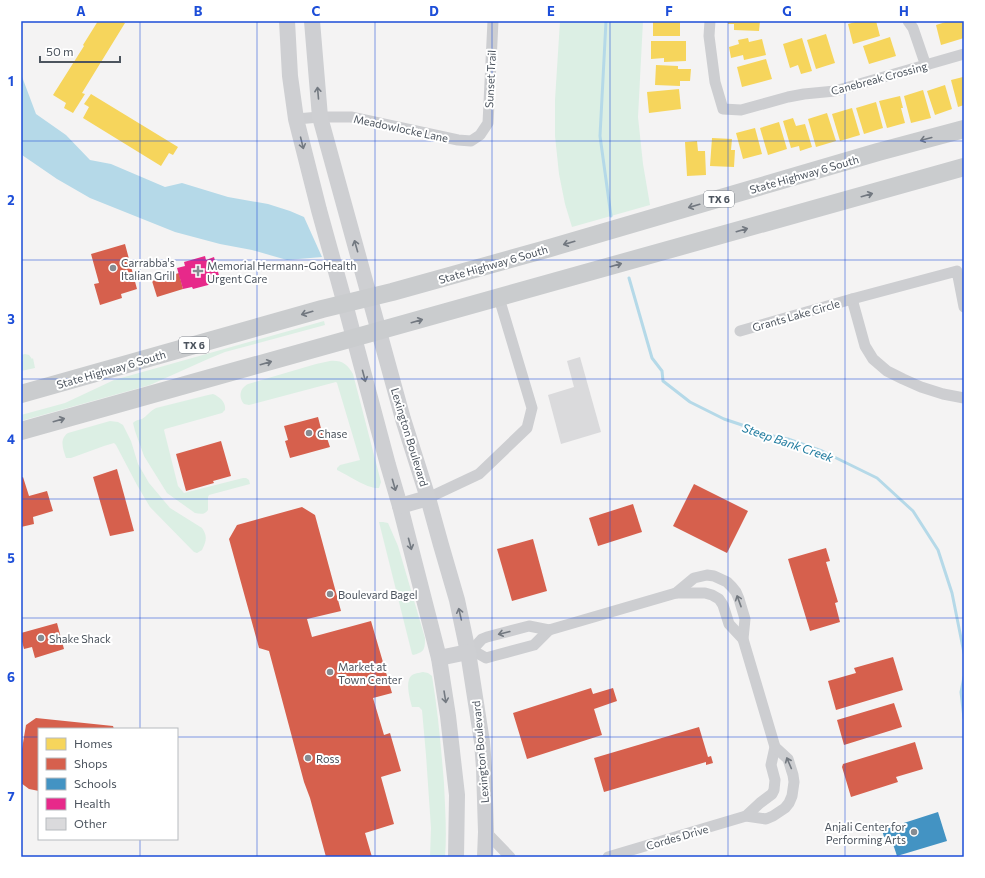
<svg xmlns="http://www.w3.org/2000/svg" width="985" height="878" viewBox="0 0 985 878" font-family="Commissioner,sans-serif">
<rect width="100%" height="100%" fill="#f4f3f3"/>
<g fill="#dcefe4">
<path d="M560 21H643L638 117 643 164 650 205 572 227 565 204 559 174 555 136V100Z"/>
<path d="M324 321 325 325 225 352 208 359 150 385 21 421V415L65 403 114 380Z"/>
<path d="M25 354 29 355 32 359 33 358 35 368 21 371V362L23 361 21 355Z"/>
<path d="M330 361C342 360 347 364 353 374L381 482 379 488C367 489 348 475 337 470V468L340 465 360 460 337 383 336 382 249 405 244 404C238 397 240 388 248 384L316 364Z"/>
<path d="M213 394C220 397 226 402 225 410L222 413 165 429 164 430 178 486 184 493 243 478H246L249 480 250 484 209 495 208 497V510C205 515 200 514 195 513L167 493 144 456 135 431 133 423C136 420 138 420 142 419 147 416 150 411 156 408L208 395Z"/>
<path d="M110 421 118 422 123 425 131 441 138 464 149 483 170 508 202 528C208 536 206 542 202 550L197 553 194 552 150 507 137 485 116 445 114 443 104 446 71 458H66C63 449 59 439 68 433Z"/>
<path d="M379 522H383L388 523 398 546 425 638C425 650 424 652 413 655L412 654Z"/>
<path d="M423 672 428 673 432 676C438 712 441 747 444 783 445 808 447 832 445 857H430L431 828 426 755 422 710 419 707H412C410 700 405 682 411 676 414 673 419 673 423 672Z"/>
</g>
<path fill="#b5d9e8" d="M21 74 36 114 66 135 90 160 111 164 165 187 182 183 228 197 268 204 290 211 304 217 322 257 287 260 252 250 220 244 175 232 90 198 57 179 22 155 21 154Z"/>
<g fill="#f6d55c">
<path d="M98 21H110L112 22 113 21H121L125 23 82 93 85 94 73 113 64 108 66 103 53 95 84 46 83 45Z"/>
<rect x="653" y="21" width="27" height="15"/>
<path d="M728 21H760L759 31 734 30V24H728Z"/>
<path d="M859 21H876L880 36 853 44 848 24Z"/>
<path d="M949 21H964V38L941 45 936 25Z"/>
<path d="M826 34 835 63 816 69 807 40Z"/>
<path d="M890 37 896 56 869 64 863 46Z"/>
<path d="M748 38 749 42 762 39 766 55 744 60 743 55 731 58 729 47 739 44 738 40Z"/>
<path d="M802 38 812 71 801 74 798 65 790 68 783 44Z"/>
<path d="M651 41H686V61L664 62V58L651 59Z"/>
<path d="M766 59 772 79 742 87 737 67Z"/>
<path d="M656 65 678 66V69H691L690 81H680V86L655 85Z"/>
<path d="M963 77 964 80V105L958 107 951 80Z"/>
<path d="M945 85 952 109 935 115 927 91Z"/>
<path d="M679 89 681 109 649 113 647 92Z"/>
<path d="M923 90 931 118 911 123 904 96Z"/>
<path d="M91 94 178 147 173 155 169 153 161 166 83 118 89 107 84 104Z"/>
<path d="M900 96 903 108H901L905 123 887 128 879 101Z"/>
<path d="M876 102 883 128 864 134 856 108Z"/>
<path d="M852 108 860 135 840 141 832 114Z"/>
<path d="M827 113 836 141 816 147 808 119Z"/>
<path d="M793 118 796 126 805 124 812 147 800 151 799 146 791 148 783 121Z"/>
<path d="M779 122 787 149 768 155 760 128Z"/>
<path d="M755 128 762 154 743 159 736 133Z"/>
<path d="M712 138 732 139 731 150H735L734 167 710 166Z"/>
<path d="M697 141 698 151H705L706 175 687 176 685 142Z"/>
</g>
<g fill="#d6604d">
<path d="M125 244 137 289 121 294 122 298 100 305 94 284 99 283 91 254Z"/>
<path d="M179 273 183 289 157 297 152 281Z"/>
<path d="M318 417 323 436 326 435 330 447 290 458 285 441 288 440 284 426Z"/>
<path d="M221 441 231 476 213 481 214 483 186 491 176 454Z"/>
<path d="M117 469 134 531 110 536 93 477Z"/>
<path d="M23 477 29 496 47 491 53 511 33 517 34 524 21 527V478Z"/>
<path d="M694 484 748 511 727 553 673 526Z"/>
<path d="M633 504 642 532 598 546 589 518Z"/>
<path d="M302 507 315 515 341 611 307 619 312 637 371 621 392 693 373 698 384 735 390 733 401 771 381 777 394 824 365 833 372 857H326L310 798 304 782 269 651 259 648 229 539 237 525Z"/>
<path d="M533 539 547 591 512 601 497 549Z"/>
<path d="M826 548 830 561 826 562 838 602 835 603 840 622 810 631 788 559Z"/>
<path d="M57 623 64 649 35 658 32 647 24 649 21 638V633Z"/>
<path d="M893 657 903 690 836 710 828 681 856 673 854 668Z"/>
<path d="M591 688 593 694 613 688 617 701 594 709 602 735 527 759 513 713Z"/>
<path d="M894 703 902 727 844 745 837 720Z"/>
<path d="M36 718 113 726 114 729H39V791L29 789 21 783V755L26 725Z"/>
<path d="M699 727 708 757 711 756 713 763 706 765V762L604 792 594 758Z"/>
<path d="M915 742 923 769 896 777 898 782 851 797 842 767 843 764Z"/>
</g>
<path fill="#4393c3" d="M938 812 947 841 897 856 890 835 884 837 882 830Z"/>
<path fill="#e7298a" d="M205 256 206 260 214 257 220 279 211 282 212 284 193 289 192 287 183 289 177 268 185 266 184 262Z"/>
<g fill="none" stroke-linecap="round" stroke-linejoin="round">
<g stroke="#b5d9e8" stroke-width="3">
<path d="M606 21 600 136 611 216"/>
<path d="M629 278 652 358 662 371 663 381 690 402 724 419 742 425 763 434 788 439 822 451 877 478 913 511 938 550 952 593 964 653"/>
<path d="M964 677 961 692 964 718"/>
</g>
</g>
<path fill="#dadadc" d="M580 357 601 432 561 444 548 395 574 387 567 361Z"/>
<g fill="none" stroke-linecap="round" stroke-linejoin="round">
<g stroke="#cdced1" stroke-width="11">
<path d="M710 21 709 36 715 82 723 109 741 110 788 97 804 94 835 91 964 54"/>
<path d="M908 21 913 28 926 66"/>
<path d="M296 119 320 117H351L458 140 471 141 480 135 488 123 493 21"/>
<path d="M852 299 865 346 873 359 887 371 903 379 921 387 943 394 964 398"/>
<path d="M740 331 852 299 957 271 964 307"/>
<path d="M428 498 479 474 527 428 532 408 499 298"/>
<path d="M676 593 694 578 707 575 714 576 727 582 732 587 736 592 739 599 745 619 743 639 775 747 771 765 775 780 774 790 772 794 760 803 746 816"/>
<path d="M472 650 486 658 493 656 534 645 549 630"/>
<path d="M468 652 472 650 482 639 487 637 529 626 549 630 676 593H705L712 595 719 599 723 605 729 624 743 639"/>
<path d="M486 832 510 857"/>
<path d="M608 857 746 816 766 819 773 816 785 808 789 803 792 796 794 782 793 775 788 759 775 747"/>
</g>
<g stroke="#cecfd2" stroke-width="16">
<path d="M287 21 290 76 296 119 319 210 345 304 388 465 400 506 439 658 448 716 457 795 456 857"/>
<path d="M312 21 320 117 403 419 428 498 441 545 457 600 468 652 482 742 484 768 486 832 485 857"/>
<path d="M400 506 428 498"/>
<path d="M439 658 468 652"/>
</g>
<g stroke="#caccce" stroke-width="18">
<path d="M21 394 322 309 392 292 550 248 878 152 964 129"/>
<path d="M21 431 964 167"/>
</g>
</g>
<defs><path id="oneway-shaft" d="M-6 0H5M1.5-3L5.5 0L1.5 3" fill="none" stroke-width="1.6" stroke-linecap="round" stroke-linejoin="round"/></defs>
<g stroke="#737981">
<use href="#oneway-shaft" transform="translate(318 93) rotate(-95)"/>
<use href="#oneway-shaft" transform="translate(302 143) rotate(76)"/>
<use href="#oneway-shaft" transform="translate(356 246) rotate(-106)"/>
<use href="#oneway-shaft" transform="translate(364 376) rotate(75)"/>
<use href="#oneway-shaft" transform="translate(394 485) rotate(74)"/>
<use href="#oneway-shaft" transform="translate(410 544) rotate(75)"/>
<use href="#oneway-shaft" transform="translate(460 614) rotate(-103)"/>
<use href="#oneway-shaft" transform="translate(445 697) rotate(81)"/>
</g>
<g stroke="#727880">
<use href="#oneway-shaft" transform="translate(926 139) rotate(165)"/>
<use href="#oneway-shaft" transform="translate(867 195) rotate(-16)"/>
<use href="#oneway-shaft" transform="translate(694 206) rotate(164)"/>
<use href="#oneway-shaft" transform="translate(742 230) rotate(-16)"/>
<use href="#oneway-shaft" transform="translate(569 243) rotate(164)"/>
<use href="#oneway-shaft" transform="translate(616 265) rotate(-16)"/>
<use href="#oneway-shaft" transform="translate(307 313) rotate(164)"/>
<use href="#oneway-shaft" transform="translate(417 321) rotate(-16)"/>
<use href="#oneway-shaft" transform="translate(266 363) rotate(-16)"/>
<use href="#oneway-shaft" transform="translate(59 420) rotate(-16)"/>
</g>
<g stroke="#737980">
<use href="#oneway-shaft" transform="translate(739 601) rotate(-110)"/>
<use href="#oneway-shaft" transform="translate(504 633) rotate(166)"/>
<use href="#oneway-shaft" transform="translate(789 763) rotate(-113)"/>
</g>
<path fill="none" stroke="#1d4ed8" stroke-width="1" stroke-opacity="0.55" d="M140 21V729M257 21V857M375 21V857M492 21V857M610 21V857M728 21V857M845 21V857M21 141H964M21 260H964M21 379H964M21 499H964M21 618H964M21 737H39M177 737H964M140 839V857"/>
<g fill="#878c92" stroke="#fff" stroke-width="1.5">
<circle cx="113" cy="268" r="4"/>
<path d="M196 265h4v4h4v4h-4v4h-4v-4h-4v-4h4z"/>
<circle cx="309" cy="433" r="4"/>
<circle cx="330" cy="594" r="4"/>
<circle cx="41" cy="638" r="4"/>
<circle cx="330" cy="672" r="4"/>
<circle cx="308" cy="758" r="4"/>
<circle cx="914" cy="832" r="4"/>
</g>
<g text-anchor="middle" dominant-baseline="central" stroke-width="4" stroke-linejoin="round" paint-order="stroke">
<g fill="#fff" stroke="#82878e" stroke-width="1">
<rect x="704" y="191" width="30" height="16" rx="3"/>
<rect x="179" y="337" width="30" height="16" rx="3"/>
</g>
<g font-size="10" font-weight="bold" fill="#4c545e">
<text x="719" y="199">TX 6</text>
<text x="194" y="345">TX 6</text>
</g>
<g font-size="11" fill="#4c545e" stroke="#fff">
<text transform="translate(879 78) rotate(-15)">Canebreak Crossing</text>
<text transform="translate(490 79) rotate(-87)">Sunset Trail</text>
<text transform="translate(401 128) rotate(12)">Meadowlocke Lane</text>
<text transform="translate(804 174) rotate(-16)">State Highway 6 South</text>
<text transform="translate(493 264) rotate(-16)">State Highway 6 South</text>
<text transform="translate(796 315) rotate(-16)">Grants Lake Circle</text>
<text transform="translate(111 369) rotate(-16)">State Highway 6 South</text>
<text transform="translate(410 437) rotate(73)">Lexington Boulevard</text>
<text transform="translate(480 752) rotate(-95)">Lexington Boulevard</text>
<text transform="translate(677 837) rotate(-16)">Cordes Drive</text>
</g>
<g font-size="11" fill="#4c545e" stroke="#fff" text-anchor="start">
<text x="121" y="262">Carrabba's<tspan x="121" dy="13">Italian Grill</tspan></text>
<text x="207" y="265">Memorial Hermann-GoHealth<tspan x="207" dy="13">Urgent Care</tspan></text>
<text x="317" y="433">Chase</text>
<text x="338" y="594">Boulevard Bagel</text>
<text x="49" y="638">Shake Shack</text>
<text x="338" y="666">Market at<tspan x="338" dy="13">Town Center</tspan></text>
<text x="316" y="758">Ross</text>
<text x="906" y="826" text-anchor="end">Anjali Center for<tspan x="906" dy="13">Performing Arts</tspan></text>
</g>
<g font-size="12" font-style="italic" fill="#1e7a9e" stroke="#fff">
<text transform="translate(788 442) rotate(19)">Steep Bank Creek</text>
</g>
</g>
<rect width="985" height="878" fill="none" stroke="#ffffff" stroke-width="44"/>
<rect x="38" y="728" width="140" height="112" fill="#ffffff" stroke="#b7bbbf"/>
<rect x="46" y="738" width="20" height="12" fill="#f6d55c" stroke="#b7bbbf"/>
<text x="74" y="748" font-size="12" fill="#4c545e">Homes</text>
<rect x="46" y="758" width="20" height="12" fill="#d6604d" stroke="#b7bbbf"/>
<text x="74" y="768" font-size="12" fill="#4c545e">Shops</text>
<rect x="46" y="778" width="20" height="12" fill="#4393c3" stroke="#b7bbbf"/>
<text x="74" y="788" font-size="12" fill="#4c545e">Schools</text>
<rect x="46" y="798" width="20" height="12" fill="#e7298a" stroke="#b7bbbf"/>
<text x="74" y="808" font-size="12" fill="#4c545e">Health</text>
<rect x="46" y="818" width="20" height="12" fill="#dadadc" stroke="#b7bbbf"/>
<text x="74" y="828" font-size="12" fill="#4c545e">Other</text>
<path d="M40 56v6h80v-6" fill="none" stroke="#4c545e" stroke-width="2"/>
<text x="46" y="56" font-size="12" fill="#4c545e" stroke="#ffffff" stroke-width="3" paint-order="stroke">50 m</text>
<rect x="22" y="22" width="941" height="834" fill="none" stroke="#1d4ed8" stroke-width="1.5"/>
<g font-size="13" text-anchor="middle" font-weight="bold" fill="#1d4ed8">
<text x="81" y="16">A</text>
<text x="198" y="16">B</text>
<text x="316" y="16">C</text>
<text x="434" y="16">D</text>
<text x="551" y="16">E</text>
<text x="669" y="16">F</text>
<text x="787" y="16">G</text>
<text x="904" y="16">H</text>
<text x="11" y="86">1</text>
<text x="11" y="205">2</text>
<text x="11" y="324">3</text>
<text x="11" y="444">4</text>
<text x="11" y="563">5</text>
<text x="11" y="682">6</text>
<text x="11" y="801">7</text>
</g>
</svg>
